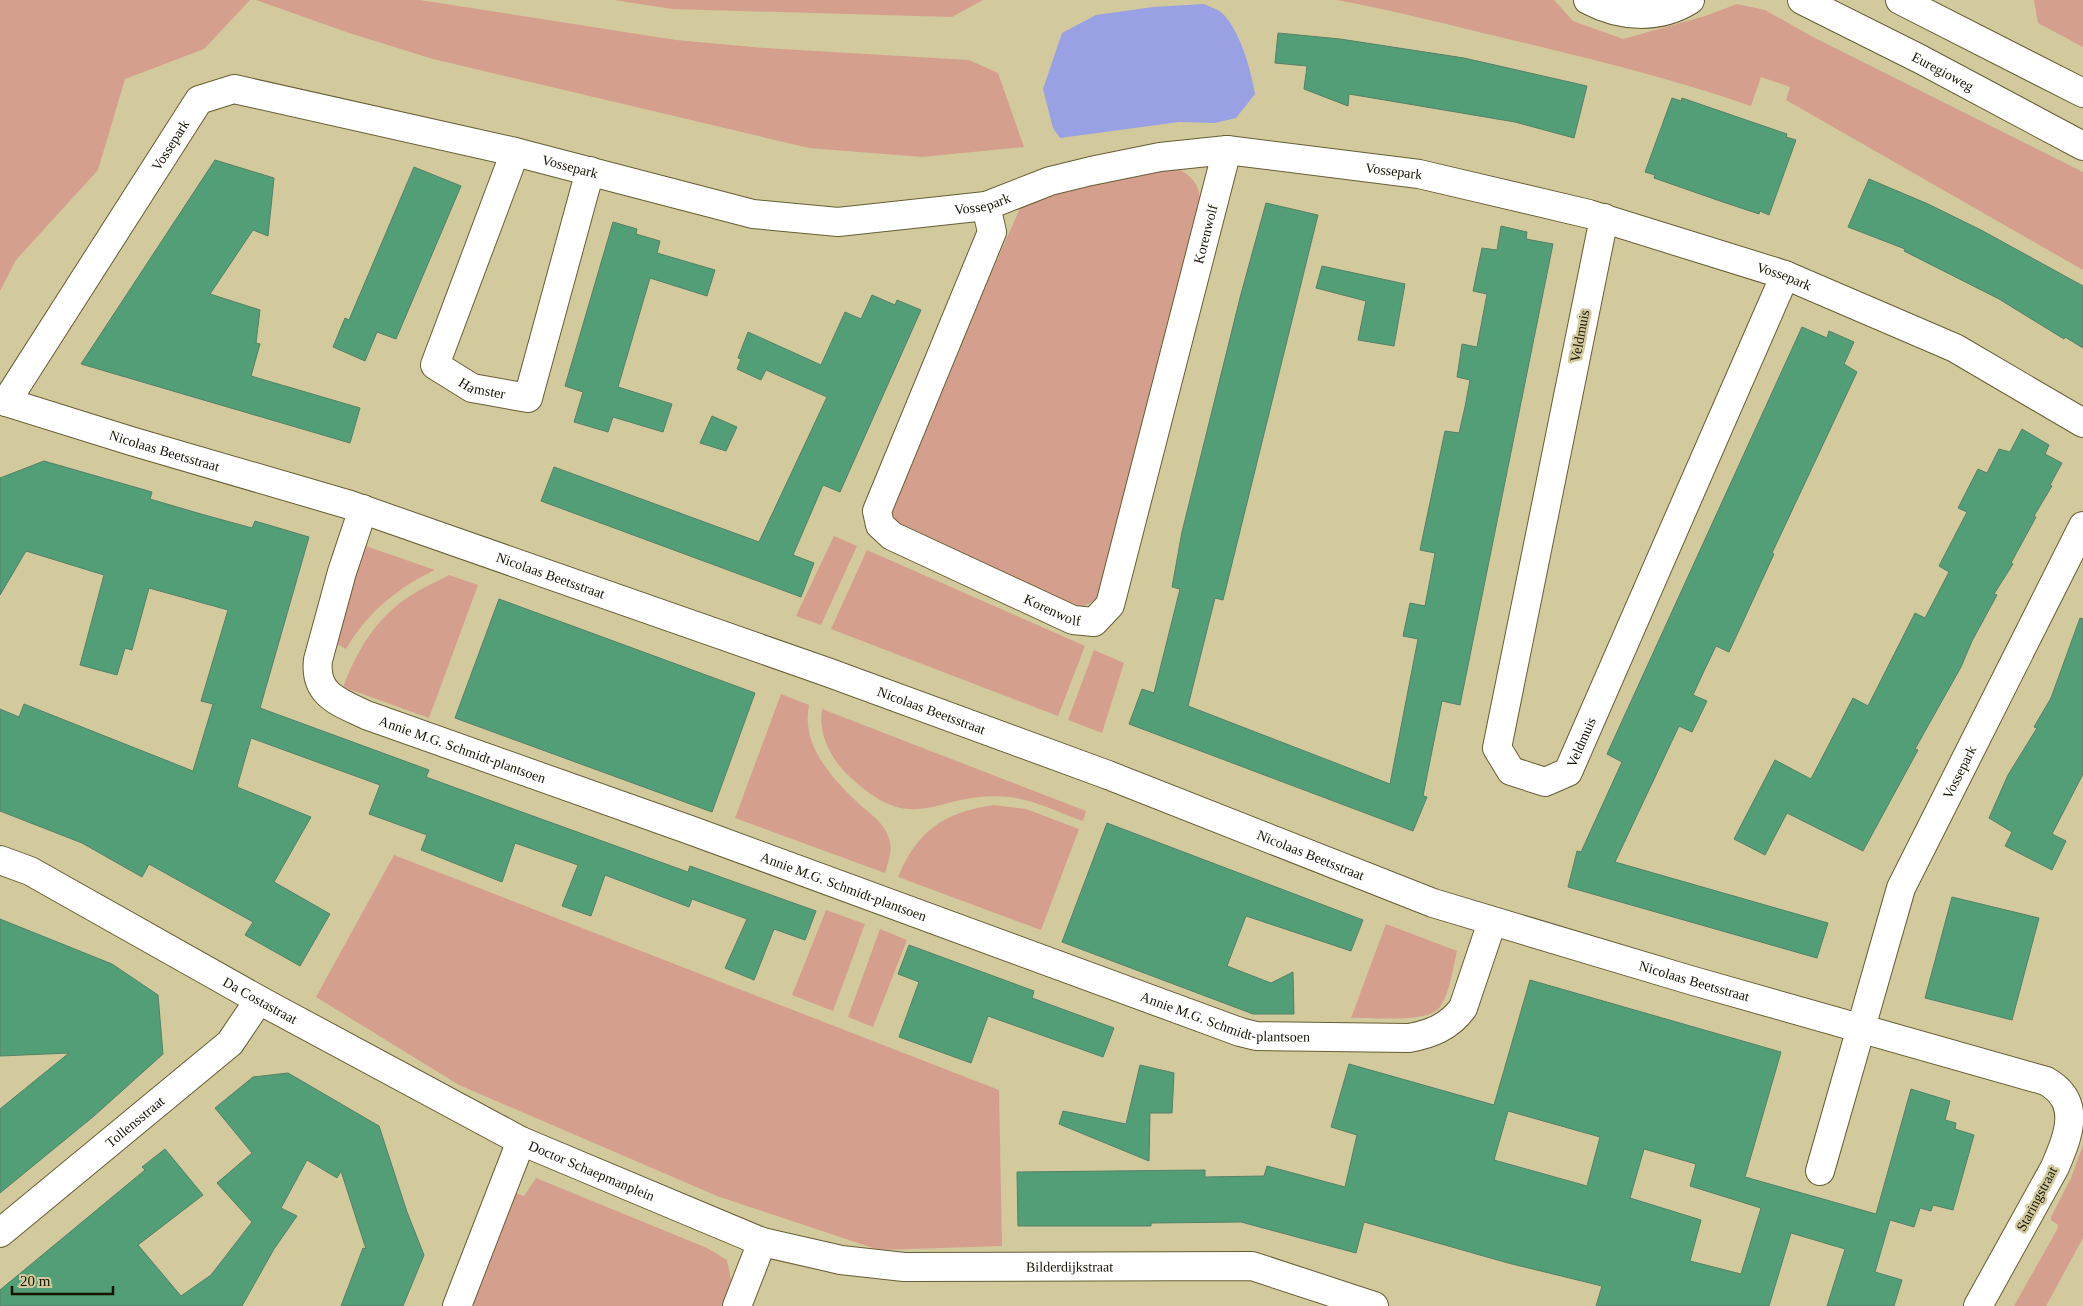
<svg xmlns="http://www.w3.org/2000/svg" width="2083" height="1306" viewBox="0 0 2083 1306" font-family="Georgia,serif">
<rect width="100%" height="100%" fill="#d2ca9c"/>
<g fill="#d59f8d">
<path d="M0 0H250L204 49 125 79 98 170 16 260 0 291Z"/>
<path d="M256 0H420L676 40 765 48 969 60 998 73 1024 147 922 157 809 148 433 59 349 33Z"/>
<path d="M614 0H983L952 17 672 9Z"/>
<path d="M1337 0H1554L1573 21 1623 39 1705 16 1737 4 1765 10 1815 38 2083 172V270L1786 100 1790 87 1761 77 1751 106C1673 79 1592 59 1512 40 1454 26 1396 11 1337 0Z"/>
<path d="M2034 0H2083V47L2038 23Z"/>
<path d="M1176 168C1192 175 1200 185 1200 203L1105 588C1096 600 1090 606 1075 607L905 535 890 517V499L1022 204 1027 200 1103 180Z"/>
<path d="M834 536 857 546 821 625 796 616Z"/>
<path d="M360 544 435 570C397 588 368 612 346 649L332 641Z"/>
<path d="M867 550 1085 646 1058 716 831 629Z"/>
<path d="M449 575 478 585 429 718 343 687C359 646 379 613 418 591 428 585 439 581 449 575Z"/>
<path d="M1094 650 1124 663 1102 733 1068 720Z"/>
<path d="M781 694 809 705C801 745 831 777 858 803 871 815 887 824 890 843 892 853 888 863 885 873L735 818Z"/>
<path d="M822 709 1086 811 1083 821C1060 813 1035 800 1010 797 934 789 916 843 845 772 829 756 818 731 822 709Z"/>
<path d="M994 805 1026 809 1079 829 1041 930 898 877C917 831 944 812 994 805Z"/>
<path d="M394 855 999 1090 1002 1246 879 1250 717 1196 459 1085 316 997Z"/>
<path d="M826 910 865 924 833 1011 792 995Z"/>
<path d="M1386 924 1457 951C1453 968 1450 992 1440 1007 1428 1024 1372 1017 1351 1018Z"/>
<path d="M880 929 907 940 873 1027 848 1017Z"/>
<path d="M2083 1145V1238L2046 1306H2014L2058 1228V1225L2051 1220V1217L2071 1178Z"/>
<path d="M536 1178 707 1248 727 1260 731 1280 721 1306H473L501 1225 515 1193 524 1196Z"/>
</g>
<path fill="#99a0e3" d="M1204 4C1210 7 1220 10 1224 15 1241 34 1251 70 1255 94L1236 118 1215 123 1179 122 1060 138 1053 128 1043 89 1062 33 1096 15 1153 7Z"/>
<g fill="#529e76" stroke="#558168" fill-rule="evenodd">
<path d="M1278 33 1340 39 1464 58 1587 86 1574 138 1515 122 1349 94 1348 106 1304 89 1307 66 1275 63Z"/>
<path d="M1672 98 1681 101 1682 98 1787 134 1786 137 1796 140 1769 215 1760 211 1759 214 1720 201 1654 178 1655 175 1645 172Z"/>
<path d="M215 160 274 178 268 236 253 230 210 294 260 310 256 343 260 344 251 376 360 408 350 443 81 364Z"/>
<path d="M414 167 461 186 396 339 377 332 365 361 333 347 345 318 349 320Z"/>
<path d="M1869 179 1928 204 1981 230 2083 286V348L2065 337 2064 339 1999 299 1904 251 1905 249 1848 227Z"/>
<path d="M1266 203 1318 215 1223 600 1215 598 1188 706 1390 784 1418 639 1403 636 1410 603 1425 606 1435 553 1420 550 1445 431 1459 433 1465 407 1470 380 1457 377 1462 344 1477 347 1487 294 1473 291 1482 248 1497 250 1501 226 1527 232 1526 239 1553 244 1460 705 1442 701 1423 796 1427 797 1413 831 1129 724 1142 689 1154 693 1180 589 1172 587 1182 532 1241 294Z"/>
<path d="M613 222 637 229 636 234 660 241 657 253 715 270 707 296 650 278 618 387 672 404 663 432 613 417 608 432 574 422 583 392 565 386Z"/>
<path d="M1322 266 1405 284 1394 346 1358 340 1366 301 1316 288Z"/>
<path d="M872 295 895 305 897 300 921 310 840 492 823 485 793 555 814 563 801 597 541 501 554 467 759 542 827 397 766 370 761 380 737 369 741 359 738 358 748 332 821 365 845 312 861 319Z"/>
<path d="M1802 327 1827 338 1829 331 1854 342 1844 364 1857 372 1772 553 1774 554 1729 652 1716 646 1704 671 1693 695 1707 701 1692 732 1679 726 1615 862 1828 923 1817 958 1568 887 1577 851 1581 852 1622 762 1607 754Z"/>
<path d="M712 416 737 427 726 451 700 443Z"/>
<path d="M2022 429 2049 445 2045 454 2062 463 2050 485 2052 486 2034 516 2036 517 2011 563 2013 564 1994 594 1997 595 1972 641 1961 667 1915 749 1918 750 1863 851 1787 813 1765 855 1734 839 1775 760 1811 779 1853 698 1868 706 1915 613 1925 618 1949 572 1939 566 1967 512 1958 508 1978 469 1987 473 1999 449 2010 452Z"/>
<path d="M44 461 152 492 150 499 201 514 252 528 255 521 309 537 260 708 429 770 426 777 508 807 688 872 690 866 816 911 805 940 774 929 754 980 725 968 747 919 692 899 689 907 605 875 591 916 562 906 578 865 515 843 502 882 421 850 427 835 369 814 380 785 251 738 237 787 311 817 274 882 330 914 300 966 245 935 253 922 149 864 142 877 82 843 0 811V709L19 717 24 704 193 771 213 704 201 701 228 610 149 588 132 650 125 648 117 675 80 665 104 575 26 551 0 595V478Z"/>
<path d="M499 599 755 693 712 812 455 718Z"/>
<path d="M2080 618 2083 619V774L2052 834 2066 841 2052 870 2005 846 2012 832 1989 818 2008 775 2037 728 2034 727 2051 698Z"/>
<path d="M1107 823 1363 920 1351 951 1246 916 1227 966 1271 983 1293 972 1294 1014H1253L1062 942Z"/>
<path d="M1952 897 2039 918 2012 1020 1925 998Z"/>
<path d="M0 919 112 964 158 995 163 1054 94 1116 0 1193V1109L69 1053 0 1056Z"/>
<path d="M909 945 1034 991 1032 998 1114 1028 1103 1057 988 1016 971 1063 899 1037 919 982 898 974Z"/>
<path d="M1530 980 1781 1052 1745 1177 1876 1214 1911 1089 1950 1101 1945 1120 1956 1123 1955 1129 1974 1135 1953 1210 1933 1205 1931 1211 1920 1208 1914 1227 1890 1220 1875 1272 1902 1280 1894 1306H1827L1845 1249 1791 1233 1769 1306H1596L1602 1286 1508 1263 1364 1222 1356 1253 1241 1222 1151 1223V1226H1018L1017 1172 1205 1170V1177L1264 1176 1267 1166 1345 1187 1357 1135 1331 1127 1349 1064 1494 1105ZM1508 1111 1600 1137 1587 1186 1494 1160ZM1644 1149 1696 1164 1690 1186 1761 1208 1741 1274 1690 1261 1701 1220 1630 1198Z"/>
<path d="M1140 1065 1174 1073 1172 1113H1150L1149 1161 1059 1124 1063 1111 1126 1124Z"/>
<path d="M288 1073 379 1126 407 1212 424 1255 403 1306H341L363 1248 366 1249 341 1171 337 1178 307 1160 281 1208 297 1216 274 1249 242 1306H0V1290L145 1170 142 1167 165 1149 203 1195 138 1245 181 1296 211 1275 252 1222 217 1183 252 1153 215 1108 253 1077Z"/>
</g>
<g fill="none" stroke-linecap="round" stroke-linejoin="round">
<defs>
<g id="street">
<path id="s1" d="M515 152 435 365 472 388 528 398 590 171"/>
<path id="s2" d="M986 206 992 232 877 511 880 525 892 536 1073 620 1094 622 1110 605 1227 150"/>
<path id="s3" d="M1604 218 1497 748 1511 771 1545 782 1568 772 1785 275"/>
<path id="s4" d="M0 400 131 441 350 505 827 672 1108 775 1433 903 1690 980 2046 1081C2083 1102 2068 1136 2055 1167L1978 1306"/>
<path id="s5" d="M6 402 199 100 234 89 515 152 753 214 838 222 986 206 1050 181 1091 171 1160 157 1227 150 1419 174 1589 214 1785 275 1955 348 2083 423"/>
<path id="s6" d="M363 509 342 572 318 660C314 695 339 702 366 715L690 830 1240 1032 1256 1036 1409 1038C1431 1034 1449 1027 1463 1008L1492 922"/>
<path id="s7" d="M0 860 30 871 259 1000 521 1141 762 1242 737 1306"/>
<path id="s8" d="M1820 1171 1901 888 2083 526"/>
<path id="s9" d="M0 1233 230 1043 259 1000"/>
<path id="s10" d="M762 1242 841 1260 904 1267 1252 1266 1374 1306"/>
<path d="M457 1306 521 1141"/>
</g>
<g id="primary">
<path d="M1588 0C1620 17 1658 20 1690 0"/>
<path id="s11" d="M1802 0 1920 59 2083 146"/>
<path d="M1900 0 2083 93"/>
</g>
</defs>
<use href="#street" stroke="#665e34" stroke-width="30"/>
<use href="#primary" stroke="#665e34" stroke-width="30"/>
<use href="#street" stroke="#fff" stroke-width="28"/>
<use href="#primary" stroke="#fff" stroke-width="28"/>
</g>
<g text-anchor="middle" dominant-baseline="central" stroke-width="5" stroke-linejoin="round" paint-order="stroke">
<g font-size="14" fill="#161303" stroke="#d2ca9c">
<text stroke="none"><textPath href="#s11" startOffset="158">Euregioweg</textPath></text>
<text stroke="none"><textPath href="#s5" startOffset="305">Vossepark</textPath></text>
<text stroke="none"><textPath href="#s5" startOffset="740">Vossepark</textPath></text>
<text stroke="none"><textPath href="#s5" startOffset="1580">Vossepark</textPath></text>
<text stroke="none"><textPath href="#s5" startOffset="1160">Vossepark</textPath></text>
<text stroke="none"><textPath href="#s2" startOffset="986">Korenwolf</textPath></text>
<text stroke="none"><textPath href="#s5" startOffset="1985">Vossepark</textPath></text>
<text transform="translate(1580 336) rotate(-79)">Veldmuis</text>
<text stroke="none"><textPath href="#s1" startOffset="281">Hamster</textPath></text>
<text stroke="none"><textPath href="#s4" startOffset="172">Nicolaas Beetsstraat</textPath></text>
<text stroke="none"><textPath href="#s4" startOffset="578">Nicolaas Beetsstraat</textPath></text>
<text stroke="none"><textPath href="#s2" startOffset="536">Korenwolf</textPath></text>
<text stroke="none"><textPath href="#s4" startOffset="982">Nicolaas Beetsstraat</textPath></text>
<text stroke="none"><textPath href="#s3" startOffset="661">Veldmuis</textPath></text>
<text stroke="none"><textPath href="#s6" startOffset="340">Annie M.G. Schmidt-plantsoen</textPath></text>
<text stroke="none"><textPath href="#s8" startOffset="424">Vossepark</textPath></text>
<text stroke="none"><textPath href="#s4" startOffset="1388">Nicolaas Beetsstraat</textPath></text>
<text stroke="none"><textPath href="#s6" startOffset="745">Annie M.G. Schmidt-plantsoen</textPath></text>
<text stroke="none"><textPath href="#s4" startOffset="1792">Nicolaas Beetsstraat</textPath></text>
<text stroke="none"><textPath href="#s7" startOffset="296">Da Costastraat</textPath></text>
<text stroke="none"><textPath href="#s6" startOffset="1150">Annie M.G. Schmidt-plantsoen</textPath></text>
<text stroke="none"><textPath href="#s9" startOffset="175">Tollensstraat</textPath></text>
<text stroke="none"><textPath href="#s7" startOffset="669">Doctor Schaepmanplein</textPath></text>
<text transform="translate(2037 1199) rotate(-62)">Staringstraat</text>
<text stroke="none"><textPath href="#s10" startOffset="310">Bilderdijkstraat</textPath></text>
</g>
</g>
<path d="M12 1286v8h101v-8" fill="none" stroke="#161303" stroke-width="2.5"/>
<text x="20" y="1286" font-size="15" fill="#161303" stroke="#d2ca9c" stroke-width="4" paint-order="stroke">20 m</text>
</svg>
